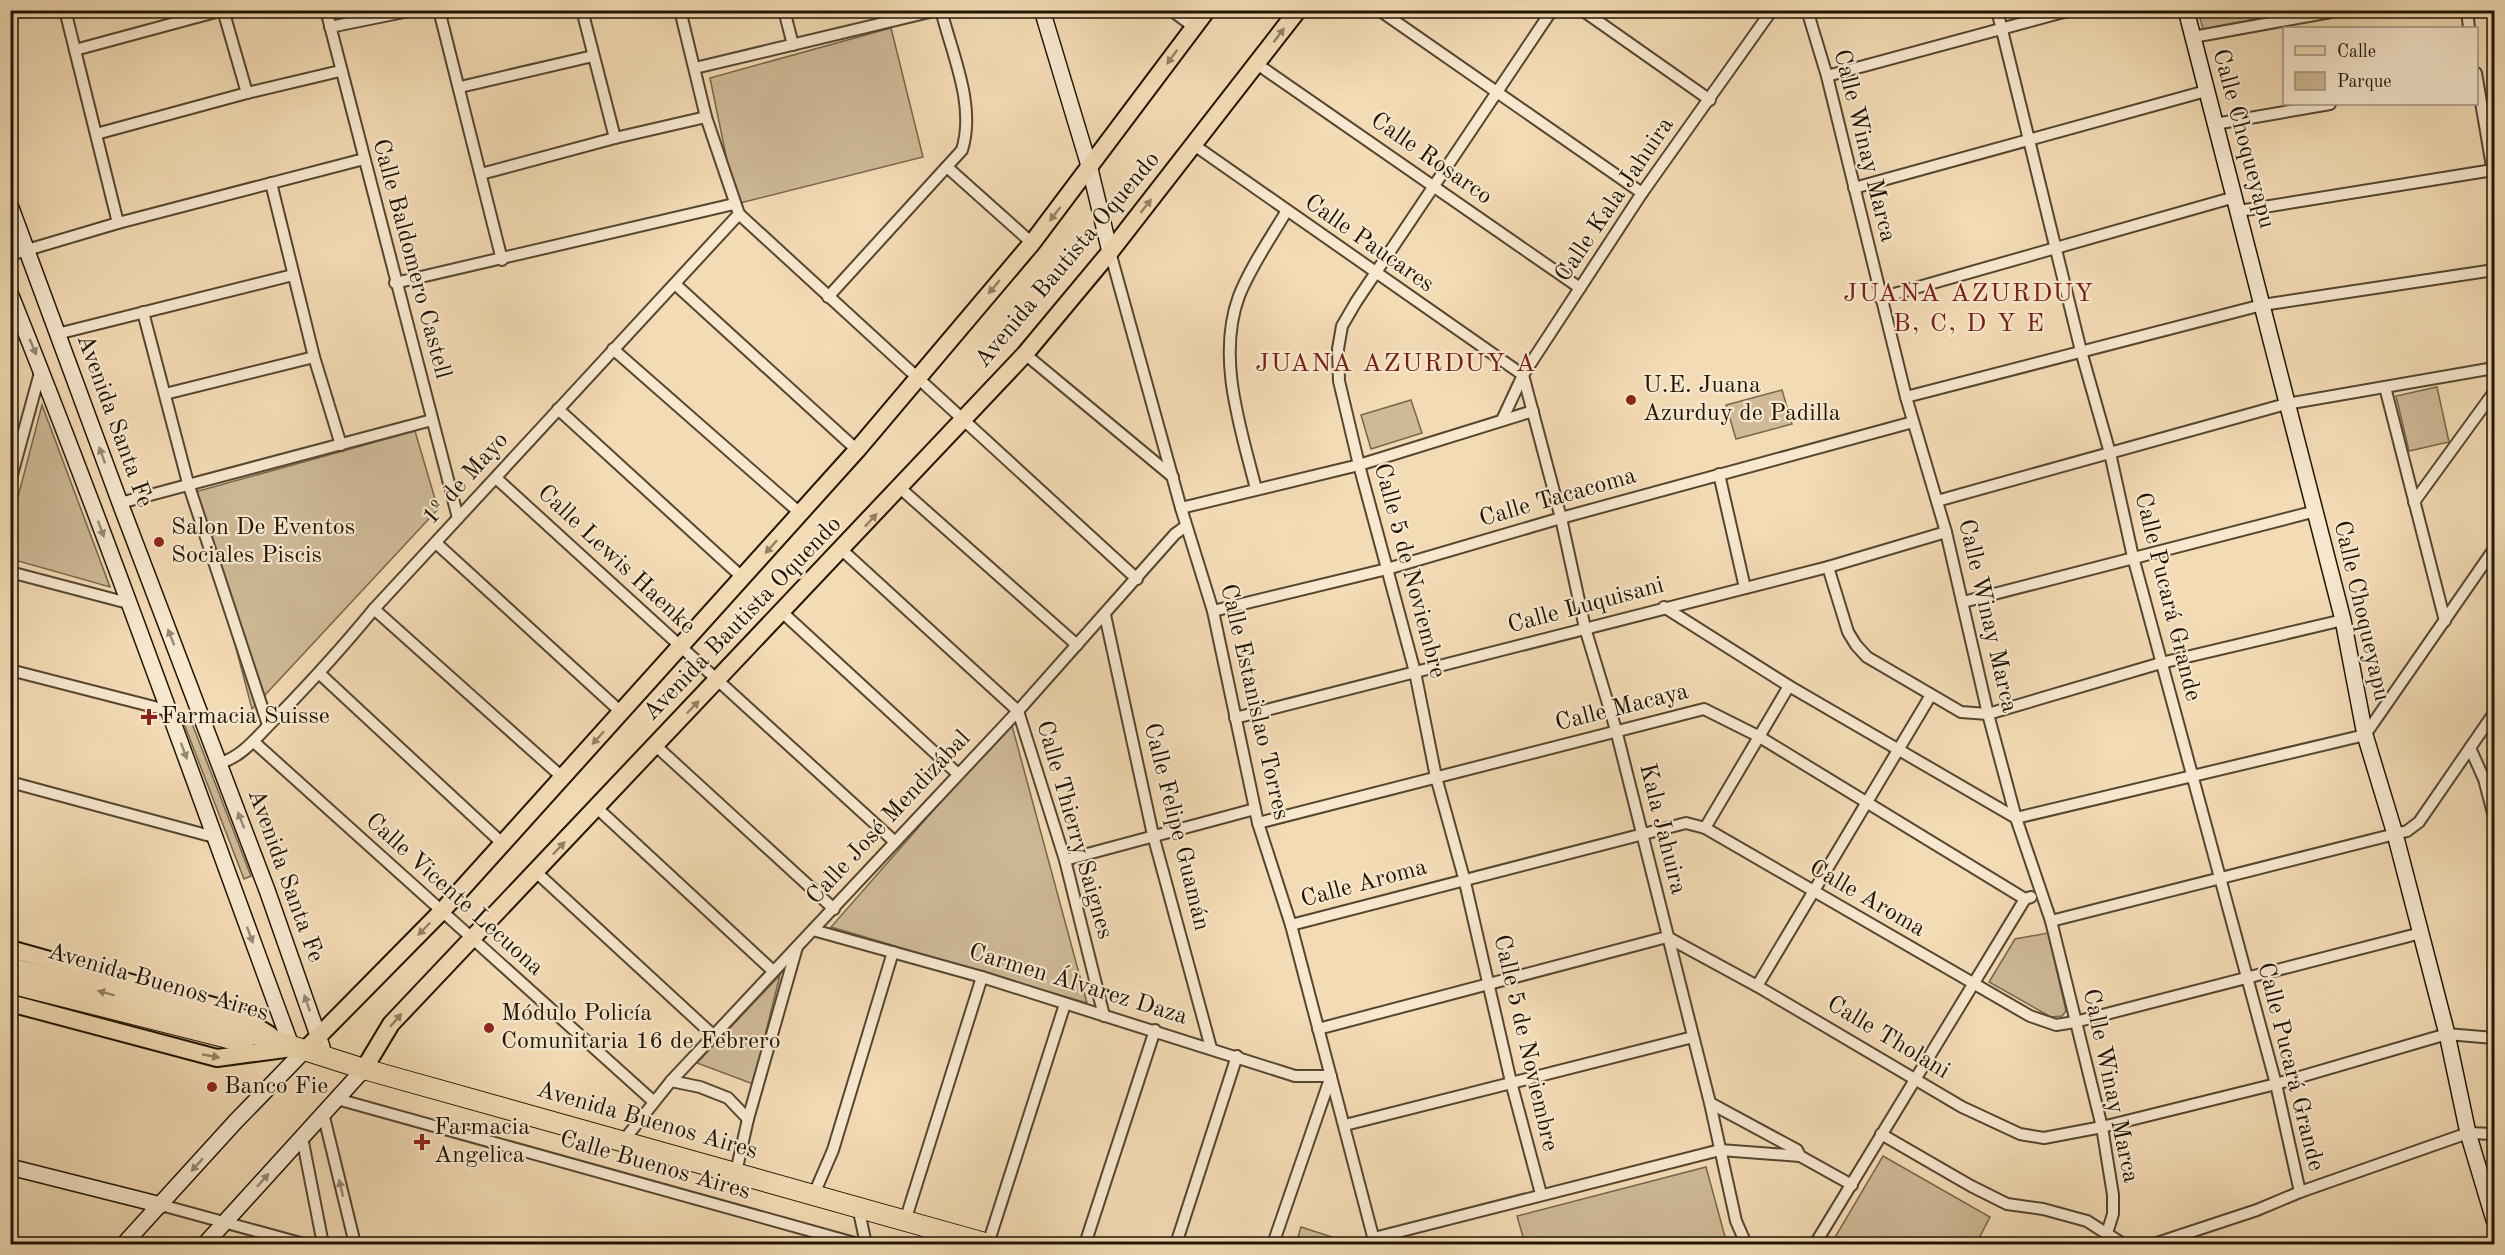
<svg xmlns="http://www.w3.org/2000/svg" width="2505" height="1255" viewBox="0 0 2505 1255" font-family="'Old Standard TT',serif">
<rect width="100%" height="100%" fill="#f3dbb5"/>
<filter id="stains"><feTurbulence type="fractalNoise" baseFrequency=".00333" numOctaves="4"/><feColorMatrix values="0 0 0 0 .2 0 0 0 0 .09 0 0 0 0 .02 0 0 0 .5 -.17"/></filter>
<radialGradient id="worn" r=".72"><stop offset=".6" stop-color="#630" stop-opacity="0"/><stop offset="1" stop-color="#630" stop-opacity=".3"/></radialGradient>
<g fill="#cfb997" stroke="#78664d" stroke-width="1.5">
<path d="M2198 11V10L2297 11 2203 29Z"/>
<path d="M891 28 923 157 736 204 710 78Z"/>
<path d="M2437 387 2449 442 2409 451 2396 396Z"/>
<path d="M1782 390 1792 424 1736 439 1726 405Z"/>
<path d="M1411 400 1422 433 1371 449 1361 415Z"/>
<path d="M42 405 110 587 11 559V524Z"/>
<path d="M415 431 438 509 252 709 195 492Z"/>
<path d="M184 713H188L251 876 244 879 181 716Z"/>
<path d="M1011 722 1087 1003 831 927Z"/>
<path d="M2048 933 2066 1011 2062 1016 2051 1017 1989 982 2015 939Z"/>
<path d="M780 975 753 1084 697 1063Z"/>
<path d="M1883 1156 1990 1217 1976 1244H1831Z"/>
<path d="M1706 1167 1727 1244H1525L1517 1216Z"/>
<path d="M1301 1227 1335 1238 1333 1244H1296Z"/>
</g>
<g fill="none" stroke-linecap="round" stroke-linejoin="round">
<defs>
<g id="street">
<path d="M65 10 118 223"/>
<path d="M223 10 247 93 340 71"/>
<path d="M326 10 458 518"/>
<path d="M439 10 502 260"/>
<path d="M582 10 615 138"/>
<path d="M680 10 706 117 739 214 1137 579"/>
<path d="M784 10 793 45"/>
<path d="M1171 10 1194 27"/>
<path d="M1379 10 1642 193"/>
<path d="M1582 10 1710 100"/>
<path d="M1807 10 1827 76 1906 397 1946 532 1988 714 2016 818 2051 921 2102 1127 2113 1195V1214L2107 1233"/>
<path d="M1997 10 2081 351 2110 453 2133 557 2276 1084 2300 1192"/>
<path d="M2467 10 2469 28"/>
<path d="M330 27 414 10"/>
<path d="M2193 37 2342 10"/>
<path d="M75 50 223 10"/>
<path d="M1257 64 1580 288"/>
<path d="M695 68 938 10"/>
<path d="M2476 73 2494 178"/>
<path d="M1827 76 2071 10"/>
<path d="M460 87 593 56"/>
<path d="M2215 124 2330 104"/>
<path d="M96 134 247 93"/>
<path d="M1194 145 1523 375 1561 518 1585 628 1616 730 1710 1103 1736 1221 1746 1244"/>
<path d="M947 167 1032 243"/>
<path d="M481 174 615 138 706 117"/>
<path d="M271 183 314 357 341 445"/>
<path d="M1854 188 2206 91"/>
<path d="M2239 211 2493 170"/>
<path d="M1110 252 1181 508 1213 611 1258 823 1291 925 1375 1244"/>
<path d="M10 255 118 223 364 159"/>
<path d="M395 283 734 204"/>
<path d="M675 284 857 450"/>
<path d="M828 297 962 150C976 105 952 54 941 10"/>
<path d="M1880 298 2235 197"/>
<path d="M143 312 188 483 268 725"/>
<path d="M57 334 293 275"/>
<path d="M613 349 801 514"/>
<path d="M1025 354 1173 477"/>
<path d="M2385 387 2445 621"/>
<path d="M165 394 314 357"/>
<path d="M1906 397 2262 305 2494 270"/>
<path d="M558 409 743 578"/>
<path d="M1502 420 1523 375 1642 193 1772 10"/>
<path d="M1719 474 1745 588"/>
<path d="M496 478 895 842"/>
<path d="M10 482 41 369"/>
<path d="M900 488 1077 645"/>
<path d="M1256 489C1241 429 1216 358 1239 296 1251 266 1270 239 1286 212"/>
<path d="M1937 501 2286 404 2494 368"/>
<path d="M2414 502 2494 392"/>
<path d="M120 503 432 420"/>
<path d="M1181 508 1359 465 1533 411"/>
<path d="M436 543 621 712"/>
<path d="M842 550 1018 711 1065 860 1104 1016"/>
<path d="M1828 567 1848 632 1856 645 1867 657 1961 712 1988 714 2161 663 2343 620"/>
<path d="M10 572 128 603"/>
<path d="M1963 602 2316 511"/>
<path d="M1664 607 1789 686 2016 818 2365 735 2494 549"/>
<path d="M374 609 562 777"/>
<path d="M1213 611 1387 569 1561 518 1913 422"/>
<path d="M783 613 958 774"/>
<path d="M1105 615 1153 835 1211 1048"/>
<path d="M10 670 170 711"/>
<path d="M320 674 502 843"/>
<path d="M1235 718 1828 567 1946 532"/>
<path d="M254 742 653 1101"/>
<path d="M656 746 834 909"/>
<path d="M2470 748 2484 779 2494 817"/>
<path d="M220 763C244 756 258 735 276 718 310 683 343 647 374 609L739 214"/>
<path d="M10 782 214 837"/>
<path d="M597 808 772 970"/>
<path d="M1258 823 1704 709 1758 736 2025 899"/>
<path d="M1705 828 1789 686"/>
<path d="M1065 860 1255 809"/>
<path d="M536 872 714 1036"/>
<path d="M2051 921 2407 831 2419 822 2494 713"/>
<path d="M1291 925 1686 823 1705 828 2030 1016 2056 1025 2075 1022 2421 933"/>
<path d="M813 930 982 977 1295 1076H1331L1273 1244"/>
<path d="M1757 986 1931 695"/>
<path d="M1318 1029 1667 937 1757 986 1962 1107 2020 1134 2044 1138 2102 1127 2276 1084 2447 1034 2494 1038"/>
<path d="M671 1081 700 1087 728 1098 748 1119"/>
<path d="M337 1099 858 1244"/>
<path d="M1710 1103 1797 1150 1800 1156"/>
<path d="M323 1113 355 1244"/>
<path d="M1345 1125 1693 1037"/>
<path d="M1881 1134 1971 1186 2007 1204 2043 1209 2087 1221 2123 1244"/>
<path d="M302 1137 323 1244"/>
<path d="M624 1140 671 1081 1018 711 1175 534 1186 526"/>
<path d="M736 1172 748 1119 797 947"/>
<path d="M814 1194 833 1150 893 952"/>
<path d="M1541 1194 1511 1082 1464 878 1436 777 1415 672 1359 465 1339 381 1338 349 1342 326 1356 302 1552 10"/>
<path d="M161 1205 304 1244"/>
<path d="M858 1207 866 1244"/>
<path d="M905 1221 982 977"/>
<path d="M1374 1238 1720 1150 1800 1156 1852 1185"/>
<path d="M988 1244 1065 1004"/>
<path d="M1085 1244 1155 1030"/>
<path d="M1176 1244 1237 1056"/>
<path d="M1815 1244 2025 899 2031 897"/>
<path d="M2154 1244 2257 1210 2300 1192 2468 1133 2494 1134"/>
</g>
<g id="secondary">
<path d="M1042 10 1090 169 1110 252"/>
<path d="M2186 10 2343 620 2365 735 2395 834 2447 1034 2468 1133 2494 1220"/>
<path d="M10 205 120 503 267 890 322 1047"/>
<path d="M10 293C110 542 199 796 292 1048"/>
<path d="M10 1167 161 1205"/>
<path d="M124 1244 236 1121 304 1051"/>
<path d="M205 1244 364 1069"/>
</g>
<g id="primary">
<path d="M10 949 231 1011 270 1035"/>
<path d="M10 1003 217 1058 292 1048"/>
<path d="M304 1051 441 912 857 450 1032 243 1207 10"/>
<path d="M364 1069 391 1024 1025 354 1110 252 1298 10"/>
</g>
<g id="highway">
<path d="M10 968 229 1026 364 1069 988 1244"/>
<path d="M10 983 244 1042"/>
</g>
</defs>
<use href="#street" stroke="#554630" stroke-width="14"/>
<use href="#secondary" stroke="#201403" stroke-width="18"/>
<use href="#primary" stroke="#201403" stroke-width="20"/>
<use href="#highway" stroke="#201403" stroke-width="22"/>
<use href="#street" stroke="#f7e8cf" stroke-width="10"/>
<use href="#secondary" stroke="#f7e8cf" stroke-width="15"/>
<use href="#primary" stroke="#f3dbb5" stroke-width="16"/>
<use href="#highway" stroke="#f3dbb5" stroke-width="20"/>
</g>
<defs><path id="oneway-solid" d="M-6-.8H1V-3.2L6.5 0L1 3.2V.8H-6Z" transform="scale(1.5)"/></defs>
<g fill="#948165">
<use href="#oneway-solid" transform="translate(1279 35) rotate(-53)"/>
<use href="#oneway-solid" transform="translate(1172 57) rotate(126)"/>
<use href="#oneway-solid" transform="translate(1146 206) rotate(-52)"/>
<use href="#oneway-solid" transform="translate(1055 214) rotate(128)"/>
<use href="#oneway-solid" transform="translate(994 287) rotate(130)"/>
<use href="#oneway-solid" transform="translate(871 520) rotate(-47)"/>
<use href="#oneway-solid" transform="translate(771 547) rotate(132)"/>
<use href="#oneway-solid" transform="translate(693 707) rotate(-46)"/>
<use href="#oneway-solid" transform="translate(598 738) rotate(132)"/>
<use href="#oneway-solid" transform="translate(559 848) rotate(-46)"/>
<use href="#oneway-solid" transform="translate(424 929) rotate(134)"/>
<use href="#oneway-solid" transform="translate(106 993) rotate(-165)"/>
<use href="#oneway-solid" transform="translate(396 1020) rotate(-49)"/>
<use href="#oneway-solid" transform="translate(211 1056) rotate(10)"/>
</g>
<g fill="#968973">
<use href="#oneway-solid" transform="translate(33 347) rotate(67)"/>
<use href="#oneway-solid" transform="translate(102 455) rotate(-110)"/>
<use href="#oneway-solid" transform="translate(101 529) rotate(70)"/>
<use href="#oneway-solid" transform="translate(171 637) rotate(-111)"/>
<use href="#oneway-solid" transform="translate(184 751) rotate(70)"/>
<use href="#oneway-solid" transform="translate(241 820) rotate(-111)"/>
<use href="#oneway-solid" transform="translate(250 935) rotate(70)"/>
<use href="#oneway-solid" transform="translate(307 1003) rotate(-109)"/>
<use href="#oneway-solid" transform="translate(197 1165) rotate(132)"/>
<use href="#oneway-solid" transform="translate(263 1180) rotate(-48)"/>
<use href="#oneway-solid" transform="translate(341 1188) rotate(-103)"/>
</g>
<g fill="#8f2418" stroke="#f7e8cf" stroke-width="2">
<circle cx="1631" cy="400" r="6"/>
<circle cx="159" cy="542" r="6"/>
<path d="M146 708h6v6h6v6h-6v6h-6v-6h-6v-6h6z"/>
<circle cx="489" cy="1028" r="6"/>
<circle cx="212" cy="1087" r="6"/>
<path d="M419 1133h6v6h6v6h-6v6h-6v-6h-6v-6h6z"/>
</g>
<g text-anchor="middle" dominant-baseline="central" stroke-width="4.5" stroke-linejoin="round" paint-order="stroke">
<g font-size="24" fill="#201403" stroke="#f7e8cf">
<text transform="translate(2243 139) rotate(75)">Calle Choqueyapu</text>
<text transform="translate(1864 146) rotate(76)">Calle Winay Marca</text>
<text transform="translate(1431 159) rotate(35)">Calle Rosarco</text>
<text transform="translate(1615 200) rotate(-56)">Calle Kala Jahuira</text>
<text transform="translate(1369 244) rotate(35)">Calle Paucares</text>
<text transform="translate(411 259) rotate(75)">Calle Baldomero Castell</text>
<text transform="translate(1068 260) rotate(-50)">Avenida Bautista Oquendo</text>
<text transform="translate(114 421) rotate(70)">Avenida Santa Fe</text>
<text transform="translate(466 479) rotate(-48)">1º de Mayo</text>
<text transform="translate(1558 498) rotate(-16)">Calle Tacacoma</text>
<text transform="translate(616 560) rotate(43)">Calle Lewis Haenke</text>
<text transform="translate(1409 571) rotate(75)">Calle 5 de Noviembre</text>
<text transform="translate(2167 597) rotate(76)">Calle Pucará Grande</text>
<text transform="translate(1586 606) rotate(-15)">Calle Luquisani</text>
<text transform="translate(2361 611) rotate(77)">Calle Choqueyapu</text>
<text transform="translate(1987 616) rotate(77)">Calle Winay Marca</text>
<text transform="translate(743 619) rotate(-46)">Avenida Bautista Oquendo</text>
<text transform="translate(1254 702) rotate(77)">Calle Estanislao Torres</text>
<text transform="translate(1622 708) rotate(-14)">Calle Macaya</text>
<text transform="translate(889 818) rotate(-47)">Calle José Mendizábal</text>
<text transform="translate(1176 827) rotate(76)">Calle Felipe Guamán</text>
<text transform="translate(1662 829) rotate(76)">Kala Jahuira</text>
<text transform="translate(1074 830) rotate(74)">Calle Thierry Saignes</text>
<text transform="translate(285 876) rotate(70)">Avenida Santa Fe</text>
<text transform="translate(1364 884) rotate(-15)">Calle Aroma</text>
<text transform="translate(454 895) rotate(42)">Calle Vicente Lecuona</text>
<text transform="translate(1867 899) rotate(30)">Calle Aroma</text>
<text transform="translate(158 983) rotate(16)">Avenida Buenos Aires</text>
<text transform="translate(1078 985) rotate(17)">Carmen Álvarez Daza</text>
<text transform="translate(1888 1038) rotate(31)">Calle Tholani</text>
<text transform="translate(1525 1043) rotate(77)">Calle 5 de Noviembre</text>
<text transform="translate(2290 1067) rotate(76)">Calle Pucará Grande</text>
<text transform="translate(2110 1086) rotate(78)">Calle Winay Marca</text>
<text transform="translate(647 1121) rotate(16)">Avenida Buenos Aires</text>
<text transform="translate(655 1166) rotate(16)">Calle Buenos Aires</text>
</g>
<g font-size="24" fill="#201403" stroke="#f7e8cf" text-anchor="start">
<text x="1643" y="386">U.E. Juana<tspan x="1643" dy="28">Azurduy de Padilla</tspan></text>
<text x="171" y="528">Salon De Eventos<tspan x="171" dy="28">Sociales Piscis</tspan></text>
<text x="161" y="717">Farmacia Suisse</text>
<text x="501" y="1014">Módulo Policía<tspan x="501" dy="28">Comunitaria 16 de Febrero</tspan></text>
<text x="224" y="1087">Banco Fie</text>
<text x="434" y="1128">Farmacia<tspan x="434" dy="28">Angelica</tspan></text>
</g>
<g font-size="26" letter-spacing="1.5" fill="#7a1f14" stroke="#f7e8cf">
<text x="1969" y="294">JUANA AZURDUY<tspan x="1969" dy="30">B, C, D Y E</tspan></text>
<text x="1396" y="364">JUANA AZURDUY A</text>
</g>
</g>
<rect width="2505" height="1255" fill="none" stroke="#f3dbb5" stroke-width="36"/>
<rect x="12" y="12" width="2481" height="1231" fill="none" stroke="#201403" stroke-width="3"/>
<rect x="18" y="18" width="2469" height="1219" fill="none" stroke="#201403" stroke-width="1.5"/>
<rect x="2283" y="27" width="195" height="78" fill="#f7e8cf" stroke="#a1937d" stroke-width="1.5"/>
<rect x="2295" y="46" width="30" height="9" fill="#f3dbb5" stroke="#a1937d" stroke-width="1.5"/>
<text x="2337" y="57" font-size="18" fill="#201403">Calle</text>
<rect x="2295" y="72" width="30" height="18" fill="#cfb997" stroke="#a1937d" stroke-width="1.5"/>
<text x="2337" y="87" font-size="18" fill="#201403">Parque</text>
<rect width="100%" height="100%" filter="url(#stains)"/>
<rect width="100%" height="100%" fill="url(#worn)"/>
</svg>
